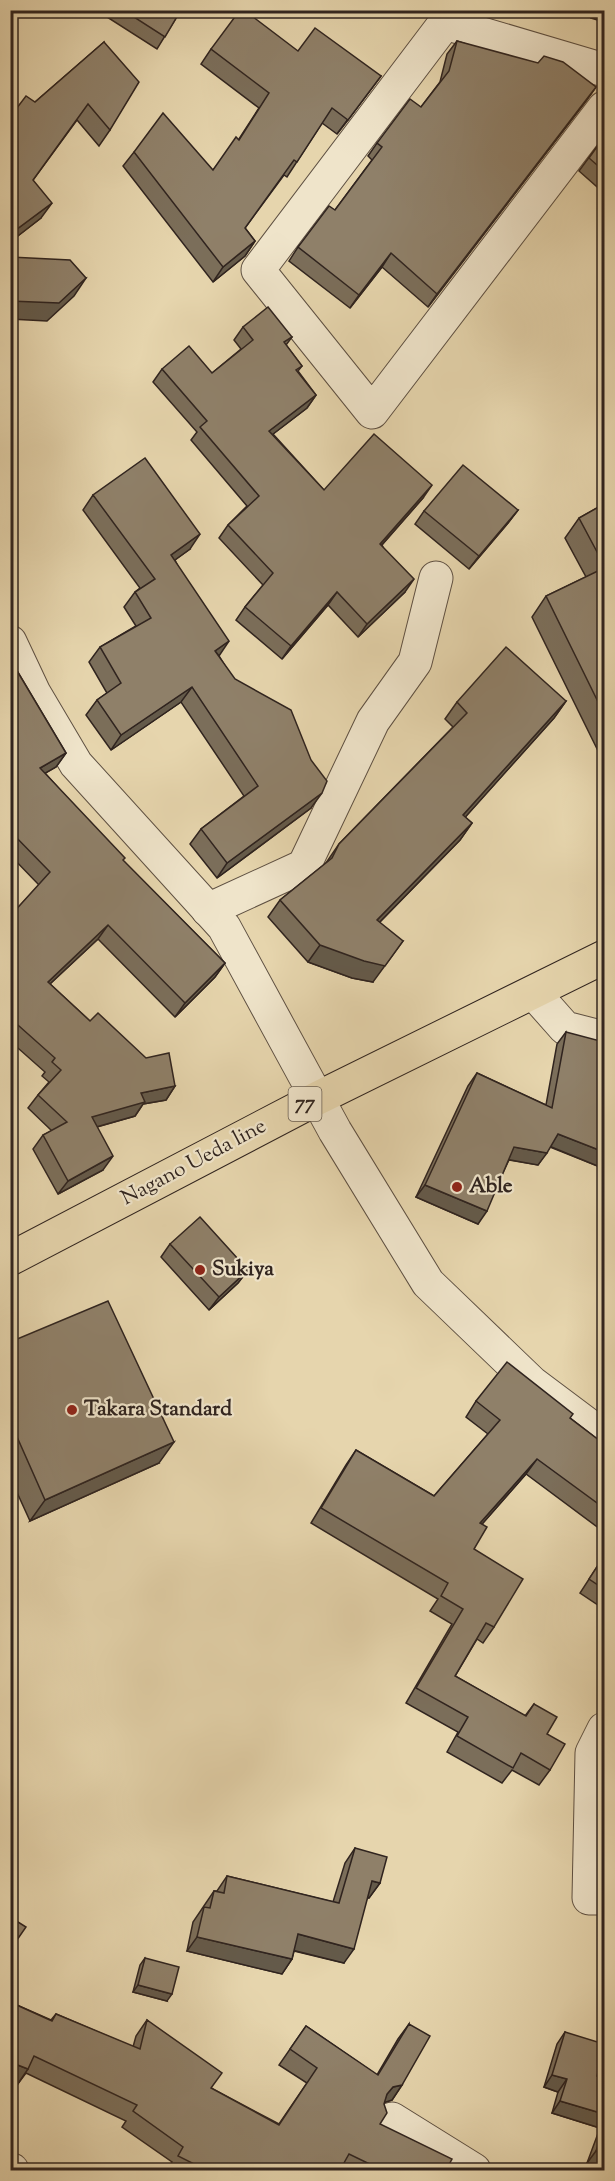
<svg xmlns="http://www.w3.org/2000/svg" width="615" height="2181" viewBox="0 0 615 2181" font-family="'Sorts Mill Goudy',serif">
<rect width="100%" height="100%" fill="#e6d5ad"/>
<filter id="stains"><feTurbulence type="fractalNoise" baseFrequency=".00333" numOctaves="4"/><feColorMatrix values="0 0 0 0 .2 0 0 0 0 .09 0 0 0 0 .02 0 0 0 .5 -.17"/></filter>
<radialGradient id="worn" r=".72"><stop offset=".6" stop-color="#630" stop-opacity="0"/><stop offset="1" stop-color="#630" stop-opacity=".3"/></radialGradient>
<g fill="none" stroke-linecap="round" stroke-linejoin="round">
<defs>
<g id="minor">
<path d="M449 10 445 23 258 270 372 412 604 108"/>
<path d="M445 23 604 70"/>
<path d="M10 642 34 693 76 764 224 927 335 1131 428 1283 532 1383 604 1437"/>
<path d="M208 910 304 866 373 721 415 662 436 578"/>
<path d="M534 993 565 1028 604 1038"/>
<path d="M604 1729 592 1753 589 1898H604"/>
<path d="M392 2119 474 2170"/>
<path d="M10 2170H12"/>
</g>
<path id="major" d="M10 1259 318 1098 604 957"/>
</defs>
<use href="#minor" stroke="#5e5042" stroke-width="35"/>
<use href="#major" stroke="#30241f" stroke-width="35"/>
<use href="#minor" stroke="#efe4ca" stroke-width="33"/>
<use href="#major" stroke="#e6d5ad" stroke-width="33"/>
</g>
<g fill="#7b6e5a" stroke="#30241f" stroke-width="1.5">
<path d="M96 10H181L157 49Z"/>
<path d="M457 41 596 87 428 307 382 267 350 308 289 261 298 247 335 210 372 160 368 156 377 143 421 107 440 82 447 54Z"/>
<path d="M104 42 110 130 99 146 77 120 33 180 41 218 10 242V117L35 102Z"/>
<path d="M211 49 298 51 381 76 337 134 322 123 287 177 284 175 245 228 255 241 245 256 213 282 123 166 134 152 213 170 239 139 259 108 201 64Z"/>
<path d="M604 137V193L579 171Z"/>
<path d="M243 327 292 337 286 345 302 366 298 371 316 395 307 408 273 434 324 490 423 498 382 545 405 592 358 637 328 605 282 659 236 620 245 607 263 585 219 538 228 525 247 506 191 440 197 432 153 382 162 369 212 373 241 349 234 340Z"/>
<path d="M93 495 190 549 175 560 219 656 311 808 217 878 190 844 201 829 244 796 181 702 111 750 86 715 97 700 107 693 89 662 100 647 136 626 124 607 135 592 140 588 83 510Z"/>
<path d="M604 504V763L532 617 546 596 586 577 565 538 579 518Z"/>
<path d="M518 510 508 523 469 569 415 524 424 511Z"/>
<path d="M10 659 66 753 56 767 45 773 123 861 225 963 215 977 175 1017 98 939 50 984 90 1021 175 1086 166 1100 143 1104 135 1116 97 1127 103 1170 58 1194 33 1149 43 1135 52 1131 28 1108 38 1095 49 1082 42 1076 45 1072 10 1041V914H12L39 885 10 855Z"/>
<path d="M566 701 554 718 465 817 472 823 460 840 380 922 373 982 352 978 308 962 268 917 280 900 326 863 339 844 453 727 445 719 457 702Z"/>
<path d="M566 1032 600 1167 550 1147 538 1165 509 1160 478 1224 416 1197 468 1086 477 1073 546 1105 557 1044Z"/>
<path d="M170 1244 248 1270 238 1283 209 1310 161 1257Z"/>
<path d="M10 1342 159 1463 30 1521 10 1477Z"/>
<path d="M476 1401 570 1418 604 1444V1532L526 1474 482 1524 474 1549 494 1627 483 1643 477 1639 455 1676 525 1716 534 1704 547 1734 550 1770 539 1785 512 1770 502 1783 447 1752 458 1732 406 1703 452 1624 430 1611 438 1599 311 1523 346 1465 356 1450 434 1496 488 1434 466 1417Z"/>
<path d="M604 1556V1609L580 1593Z"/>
<path d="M355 1848 380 1883 369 1898H367L344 1963 294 1951 292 1959 282 1974 187 1951 193 1922 214 1891H217L227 1876 333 1902 345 1863Z"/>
<path d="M145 1958 167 2001 133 1992 140 1965Z"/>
<path d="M10 2002 51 2020 56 2014 133 2047 136 2036 147 2020 211 2088 279 2124 307 2083 279 2065 306 2026 377 2075 398 2039 409 2024 402 2085 392 2100 384 2102 380 2124 446 2170H167L172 2162 122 2127 126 2121 26 2073 17 2085 10 2082Z"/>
<path d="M565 2032 597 2076 604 2078V2169L587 2163 600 2128 552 2113 558 2092 544 2087 557 2044Z"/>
</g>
<g fill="#645a4a" stroke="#30241f" stroke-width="1.5">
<path d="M596 10H604V22L591 18Z"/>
<path d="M381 76 370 90 337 134 348 120Z"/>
<path d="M596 87 587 100 428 307 437 294Z"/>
<path d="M52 203 41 218 10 242V236L13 232Z"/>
<path d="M255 241 245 256 213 282 223 267Z"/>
<path d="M391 253 382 267 350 308 359 295Z"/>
<path d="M86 278 74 296 47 321 10 319V301Z"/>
<path d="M316 395 307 408 260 444 269 431Z"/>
<path d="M432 485 423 498 371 557 380 544Z"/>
<path d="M518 510 508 523 469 569 479 556Z"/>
<path d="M200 534 190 549 161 570 171 555Z"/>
<path d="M414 579 405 592 358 637 367 624Z"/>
<path d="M337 592 328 605 282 659 291 646Z"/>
<path d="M229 641 219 656 215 651Z"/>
<path d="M192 687 181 702 111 750 121 735Z"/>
<path d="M566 701 554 718 452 832 463 815Z"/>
<path d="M66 753 56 767 30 782 40 768Z"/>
<path d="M322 793 311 808 217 878 227 863Z"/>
<path d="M472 823 460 840 365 937 377 920Z"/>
<path d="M108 925 98 939 38 995 48 982Z"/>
<path d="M403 941 373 982 352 978 308 962 320 945Z"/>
<path d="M225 963 215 977 175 1017 185 1003Z"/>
<path d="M175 1086 166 1100 143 1104 135 1116 82 1131 92 1117 141 1093Z"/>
<path d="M558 1134 604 1152V1161L600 1167 549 1146Z"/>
<path d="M514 1147 547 1153 538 1165 505 1159Z"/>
<path d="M113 1156 103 1170 58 1194 68 1181Z"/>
<path d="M425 1185 487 1211 478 1224 416 1197Z"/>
<path d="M248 1270 238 1283 209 1310 219 1297Z"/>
<path d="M174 1442 159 1463 30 1521 45 1500Z"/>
<path d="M537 1459 526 1474 469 1539 480 1523Z"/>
<path d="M372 1881 380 1883 369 1898 361 1896Z"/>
<path d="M298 1934 354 1949 344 1963 288 1949Z"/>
<path d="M197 1937 292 1959 282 1974 187 1951Z"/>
<path d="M138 1985 172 1994 167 2001 133 1992Z"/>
<path d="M10 2062 28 2069 17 2085 10 2082Z"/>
<path d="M552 2075 567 2079 558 2092 544 2087Z"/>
<path d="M402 2085 392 2100 383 2103 387 2094 393 2087Z"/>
<path d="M560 2101 604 2114V2121L600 2128 552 2113Z"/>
<path d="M596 2151 604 2154V2169L587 2163Z"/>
</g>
<g fill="#8f8069" stroke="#30241f" stroke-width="1.5">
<path d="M123 10H181L165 37Z"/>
<path d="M240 10H244L298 51 315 28 381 76 348 120 332 108 297 162 294 160 245 228 255 241 223 267 134 152 163 113 213 170 236 137 239 140 269 93 211 49Z"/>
<path d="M457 41 538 63 544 56 563 62 596 87 437 294 391 253 359 295 298 247 329 206 335 210 382 147 377 143 410 99 421 107 449 71Z"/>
<path d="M104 42 139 82 110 130 88 104 33 180 52 203 13 232 10 230V117L26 96 35 102Z"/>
<path d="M604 137V171L589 158Z"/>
<path d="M10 257 70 260 86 278 59 303 10 301Z"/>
<path d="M268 307 292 337 284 342 302 366 296 370 316 395 269 431 324 490 374 434 432 485 380 544 414 579 367 624 337 592 291 646 245 607 273 573 228 525 259 496 200 427 207 421 162 369 189 346 212 373 253 340 243 327Z"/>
<path d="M145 458 200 534 171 555 229 641 215 651 235 679 291 710 311 760 327 781 322 793 227 863 201 829 258 786 192 687 121 735 97 700 121 683 100 647 151 618 135 592 155 579 93 495Z"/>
<path d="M463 465 518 510 479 556 424 511Z"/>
<path d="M604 504V565L579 518Z"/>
<path d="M604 568V714L546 596Z"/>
<path d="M506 647 566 701 463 815 472 823 377 920 403 941 385 966 364 961 320 945 280 900 332 858 339 844 467 713 457 702Z"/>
<path d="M10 659 66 753 40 768 125 858 123 860 225 963 185 1003 108 925 48 982 90 1021 98 1013 146 1058 169 1053 175 1086 141 1093 145 1102 92 1117 113 1156 68 1181 43 1135 67 1122 38 1095 61 1070 52 1062 55 1058 10 1018V914H12L50 872 10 831Z"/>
<path d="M566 1032 604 1042V1152L558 1134 547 1153 514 1147 487 1211 425 1185 477 1073 552 1108Z"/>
<path d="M200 1217 248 1270 219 1297 170 1244Z"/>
<path d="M108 1301 174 1442 45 1500 10 1421V1342Z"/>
<path d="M507 1362 573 1414 570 1418 604 1444V1508L537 1459 480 1523 487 1527 474 1549 523 1579 494 1627 486 1623 455 1676 526 1716 534 1704 557 1717 547 1734 565 1744 550 1770 521 1753 513 1768 457 1736 468 1717 416 1688 463 1609 441 1596 448 1583 321 1508 356 1450 434 1496 500 1420 476 1401Z"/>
<path d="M604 1556V1589L589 1579Z"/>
<path d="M355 1848 387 1857 380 1883 372 1881 354 1949 298 1934 292 1959 197 1937 204 1907 210 1908 214 1891 224 1893 227 1876 339 1903Z"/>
<path d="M10 1917 26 1927 10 1950Z"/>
<path d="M145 1958 179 1967 172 1994 138 1985Z"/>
<path d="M10 2002 52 2021 56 2014 140 2049 147 2020 222 2073 211 2088 279 2125 317 2068 290 2049 306 2026 378 2075 409 2024 430 2036 402 2085 393 2087 387 2094 384 2104 387 2113 380 2124 452 2159 446 2170H382L349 2154 340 2170H206L178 2156 183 2147 133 2111 137 2105 34 2056 28 2069 10 2062Z"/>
<path d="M565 2032 604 2044V2050L597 2076 604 2078V2114L560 2101 567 2079 552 2075Z"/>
<path d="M604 2126V2154L596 2151Z"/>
</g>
<g fill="#8f2418" stroke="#efe4ca" stroke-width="2">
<circle cx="457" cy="1187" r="6"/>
<circle cx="200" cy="1270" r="6"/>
<circle cx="72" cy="1410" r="6"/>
</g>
<g text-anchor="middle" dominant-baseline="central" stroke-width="4.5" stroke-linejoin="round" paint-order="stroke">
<rect fill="#efe4ca" stroke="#695e52" stroke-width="1.5" x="288.5" y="1087" width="33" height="34" rx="4.5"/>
<g font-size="20" font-weight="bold" fill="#30241f">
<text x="305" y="1104">77</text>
</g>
<g font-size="21" fill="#30241f" stroke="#efe4ca">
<text transform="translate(194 1163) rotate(-28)">Nagano Ueda line</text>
</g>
<g font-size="21" font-weight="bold" fill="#30241f" stroke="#efe4ca" text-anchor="start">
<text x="469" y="1187">Able</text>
<text x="212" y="1270">Sukiya</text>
<text x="84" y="1410">Takara Standard</text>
</g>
</g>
<rect width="615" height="2181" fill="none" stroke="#e6d5ad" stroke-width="36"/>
<rect x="12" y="12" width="591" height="2157" fill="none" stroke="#30241f" stroke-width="3"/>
<rect x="18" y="18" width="579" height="2145" fill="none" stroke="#30241f" stroke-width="1.5"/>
<rect width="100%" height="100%" filter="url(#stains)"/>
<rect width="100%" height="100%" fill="url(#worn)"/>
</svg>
